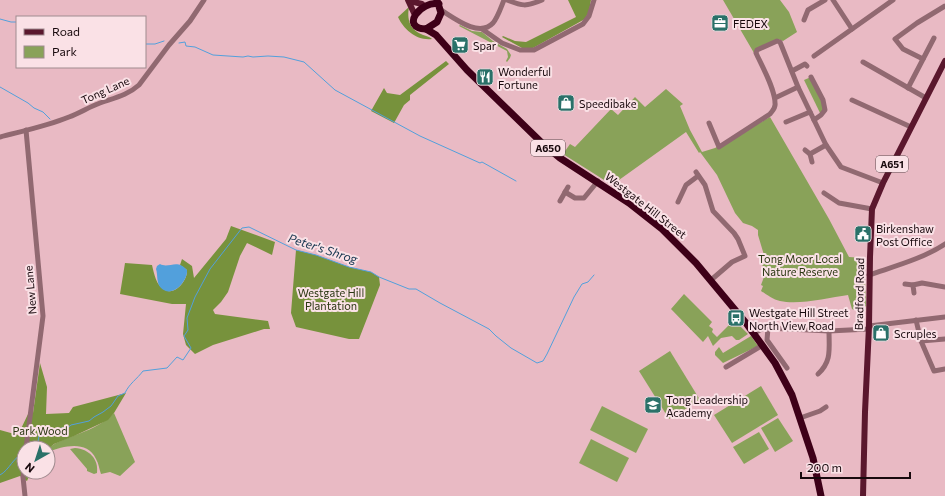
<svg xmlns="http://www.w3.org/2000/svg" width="945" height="496" viewBox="0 0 945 496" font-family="Commissioner,sans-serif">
<rect width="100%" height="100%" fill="#e9bac4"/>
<g fill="#89a259">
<path d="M723 0H780L789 12 797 32 783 41 778 39 757 49 754 53Z"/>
<path d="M460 25 472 31 482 32 493 41 507 49 511 55 510 58 507 62 506 61 508 57 507 51 459 26Z"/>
<path d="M811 77 825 110 821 115 804 80Z"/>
<path d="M666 89 683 104 680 106 690 130 702 152 715 148 770 117 829 219 849 257 864 258 866 306 854 310 852 309 848 295C828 298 799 305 780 301 773 300 766 294 761 291L763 286 761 285 764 277 762 269 764 255 758 235V230L752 226 743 223 735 213 717 175 700 152 699 153 686 132 612 185 563 154 570 144 575 147 611 109 618 115 635 97 645 107Z"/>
<path d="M684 294 712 322 709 326 713 329 712 332 717 337 734 320 748 334 739 340H736L732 336 721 338 713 346 708 336 703 342 671 309Z"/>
<path d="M751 336 758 346 723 363 715 355V352L719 347 723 353Z"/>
<path d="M670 351 700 400 669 419 639 371Z"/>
<path d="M761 386 778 415 732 443 714 415Z"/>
<path d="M602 406 648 429 636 453 590 430Z"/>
<path d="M114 413 135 462 120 476 110 472 101 474C99 469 99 464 96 459 87 440 64 446 48 452V449C55 442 64 440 73 436 87 431 104 424 114 413Z"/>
<path d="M778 418 793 441 775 452 761 428Z"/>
<path d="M759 432 769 449 744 464 733 447Z"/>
<path d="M591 439 629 458 617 482 579 463Z"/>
<path d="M75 448C89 449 99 459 97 473L94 474 87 471V469L70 449Z"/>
</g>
<g fill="#77923c">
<path d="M568 0H591L589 12 585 19 533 48H522L502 37 503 36 515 41 526 42 576 17Z"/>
<path d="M409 7C407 18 409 29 421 34 425 36 429 36 432 39 417 41 404 30 398 17Z"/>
<path d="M446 61 449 64 410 95V100L404 105 394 123 371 111 384 88 387 93 400 95Z"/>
<path d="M231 226 275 242 272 255 247 243 240 256 228 292 221 302 213 310 215 314 268 321 270 329H264L213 345 195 354 186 345 183 334 186 304H172L120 294 125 263 152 265C154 273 156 286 165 290 176 296 188 279 187 270L180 265 182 259 192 266 194 278 226 239Z"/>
<path d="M296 250 316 255 349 267 371 272 379 277 380 285 359 339H349L296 327 291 313Z"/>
<path d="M40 363 47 387 46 414 69 413 73 407 126 393 114 413 108 420 74 436 54 444 48 449 24 448V472H31L27 481 20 476 0 483V430L18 435 29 412 33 413Z"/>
</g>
<path fill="#52a0dc" d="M160 264C169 269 177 258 187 270 188 281 172 299 161 288 156 283 158 275 156 269L157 266Z"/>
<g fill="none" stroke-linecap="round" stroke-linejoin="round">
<g stroke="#52a0dc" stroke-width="1">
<path d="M0 19 11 22H17"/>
<path d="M179 43 185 42 186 46 195 47 213 55 243 57 248 56 253 57 268 56 284 57 304 62 335 90 420 136 480 163 482 162 516 181"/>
<path d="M145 44H155L164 41"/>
<path d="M0 87 28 103 34 108 43 112 50 119"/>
<path d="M33 448 38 442 39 436 44 434H54C58 430 61 426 66 429L71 425 89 421 94 417 103 412 111 406 118 396 125 393C129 384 137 379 143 371L167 368 177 357 183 360 191 348 184 336 188 330 187 318 195 297 210 269 242 228 249 227 296 250 316 255 349 267 371 272 379 277 409 289H416L440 303 489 329 496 336 511 348 537 363 543 361 547 354 574 297 582 284 588 282 594 275"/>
<path d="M0 475C10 470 13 456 24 454"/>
</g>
<g stroke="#916971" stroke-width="5">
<path d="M507 0C522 6 526 7 542 0"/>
<path d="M833 0 852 29"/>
<path d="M441 10C454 18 479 38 493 23 498 17 501 7 504 0"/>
<path d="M804 20 808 10 825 0"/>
<path d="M482 29 502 43 520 50H534L583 24 589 16 594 0"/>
<path d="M814 56 893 0"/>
<path d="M923 59 903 49 895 39 917 23 945 6"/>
<path d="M863 62 926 98"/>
<path d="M792 71 805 64 807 66"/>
<path d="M811 77 823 100 825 110 821 115 814 120"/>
<path d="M908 88 934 38"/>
<path d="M777 97 798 87"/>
<path d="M852 100 911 127"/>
<path d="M786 122 810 112"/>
<path d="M709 123 719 147 770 114C773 110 776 108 775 103 775 89 762 66 756 53L757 50 777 41 780 42 798 87 814 120 826 145 841 167 883 183"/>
<path d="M26 130 43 316 26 448"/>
<path d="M0 137C23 131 47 126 69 117 80 113 89 107 100 103 114 98 128 95 139 85L169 45 190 21 204 0"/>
<path d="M805 150 810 154"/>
<path d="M812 162 810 154 826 145"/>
<path d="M696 172 705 185 713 211 734 233 738 239 745 256 732 262 711 280"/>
<path d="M565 192 575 198H584L598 181"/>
<path d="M824 193 839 203 872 209"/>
<path d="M560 201 568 187"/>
<path d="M678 202 686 185 698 176"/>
<path d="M869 275C895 266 922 259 945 244"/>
<path d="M905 284 913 285"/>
<path d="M914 293 913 285 922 283 945 287"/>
<path d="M916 320 921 341 934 371 945 369"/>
<path d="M869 326 945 317"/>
<path d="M768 328 767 340 787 368"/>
<path d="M754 333 762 329 768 328 829 331 869 329"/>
<path d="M921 341 945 339"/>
<path d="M726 367 763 345"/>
<path d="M818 374C832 361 829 349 829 331"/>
<path d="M800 418 820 411 826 407"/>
<path d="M24 467 23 477 25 496"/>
</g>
<g stroke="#5a172d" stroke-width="6">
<path d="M408 0 414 13"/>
<path d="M410 0 414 2 422 4"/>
<path d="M863 496 865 412 869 326 870 257 872 209 883 183 945 61"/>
</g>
<g stroke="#3e0018" stroke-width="7">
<path d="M437 0 441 13 437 22 426 29C399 28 421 0 439 4"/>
<path d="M426 29 436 35 467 70 542 143 560 158 629 203 662 229 696 263 746 323 775 363 792 395 813 458 821 496"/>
</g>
</g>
<defs>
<symbol id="office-square" viewBox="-11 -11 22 22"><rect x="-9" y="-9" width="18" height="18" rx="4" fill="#2a7169" stroke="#fae1e6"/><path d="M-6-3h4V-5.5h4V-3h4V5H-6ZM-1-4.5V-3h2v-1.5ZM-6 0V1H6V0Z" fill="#fff"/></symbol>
<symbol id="supermarket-square" viewBox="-11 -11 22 22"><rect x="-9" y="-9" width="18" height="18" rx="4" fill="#2a7169" stroke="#fae1e6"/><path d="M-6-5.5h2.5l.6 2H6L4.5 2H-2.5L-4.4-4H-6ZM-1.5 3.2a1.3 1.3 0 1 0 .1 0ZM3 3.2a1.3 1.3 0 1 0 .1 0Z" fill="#fff"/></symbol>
<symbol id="restaurant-square" viewBox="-11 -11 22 22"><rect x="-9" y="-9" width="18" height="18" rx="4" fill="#2a7169" stroke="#fae1e6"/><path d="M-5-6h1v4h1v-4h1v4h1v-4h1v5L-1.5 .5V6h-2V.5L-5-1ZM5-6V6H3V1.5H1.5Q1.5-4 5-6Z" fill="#fff"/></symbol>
<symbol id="shop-square" viewBox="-11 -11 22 22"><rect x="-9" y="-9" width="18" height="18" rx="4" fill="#2a7169" stroke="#fae1e6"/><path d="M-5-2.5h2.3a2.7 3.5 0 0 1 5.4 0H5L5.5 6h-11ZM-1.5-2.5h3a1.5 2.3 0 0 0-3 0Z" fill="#fff"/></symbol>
<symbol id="civic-square" viewBox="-11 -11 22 22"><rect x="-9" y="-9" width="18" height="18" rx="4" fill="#2a7169" stroke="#fae1e6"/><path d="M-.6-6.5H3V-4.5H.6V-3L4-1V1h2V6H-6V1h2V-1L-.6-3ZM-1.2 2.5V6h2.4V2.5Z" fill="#fff"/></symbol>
<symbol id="bus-square" viewBox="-11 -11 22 22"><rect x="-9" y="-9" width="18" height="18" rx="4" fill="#2a7169" stroke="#fae1e6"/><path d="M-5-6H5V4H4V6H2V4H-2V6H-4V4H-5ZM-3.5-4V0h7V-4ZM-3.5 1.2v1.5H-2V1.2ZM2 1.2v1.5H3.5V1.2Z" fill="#fff"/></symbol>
<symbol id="school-square" viewBox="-11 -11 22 22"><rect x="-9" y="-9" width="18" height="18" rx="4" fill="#2a7169" stroke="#fae1e6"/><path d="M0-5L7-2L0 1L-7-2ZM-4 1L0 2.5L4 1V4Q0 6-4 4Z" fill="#fff"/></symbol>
</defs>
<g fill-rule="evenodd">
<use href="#office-square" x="710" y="13" width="20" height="20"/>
<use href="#supermarket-square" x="450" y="35" width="20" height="20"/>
<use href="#restaurant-square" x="475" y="67" width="20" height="20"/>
<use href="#shop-square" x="556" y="93" width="20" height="20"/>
<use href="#civic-square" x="853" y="224" width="20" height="20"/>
<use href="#bus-square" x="726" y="308" width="20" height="20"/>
<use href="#shop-square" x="871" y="323" width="20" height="20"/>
<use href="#school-square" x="643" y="395" width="20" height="20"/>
</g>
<g text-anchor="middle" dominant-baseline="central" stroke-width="4" stroke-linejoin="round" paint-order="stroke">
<g fill="#fae1e6" stroke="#5c4a4e" stroke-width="1">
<rect x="531" y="140" width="34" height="16" rx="3"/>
<rect x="876" y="156" width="32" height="16" rx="3"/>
</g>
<g font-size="10" font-weight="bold" fill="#18090d">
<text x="548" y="148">A650</text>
<text x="892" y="164">A651</text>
</g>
<g font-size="11" fill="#18090d" stroke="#fae1e6" text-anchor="start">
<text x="733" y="23">FEDEX</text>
<text x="473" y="45">Spar</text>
<text x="498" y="71">Wonderful<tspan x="498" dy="13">Fortune</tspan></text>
<text x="579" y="103">Speedibake</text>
<text x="876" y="228">Birkenshaw<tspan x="876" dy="13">Post Office</tspan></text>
<text x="749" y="312">Westgate Hill Street<tspan x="749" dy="13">North View Road</tspan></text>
<text x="894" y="333">Scruples</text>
<text x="666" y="399">Tong Leadership<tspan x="666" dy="13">Academy</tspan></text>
</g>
<g font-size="11" fill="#18090d" stroke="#fae1e6">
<text transform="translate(105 90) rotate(-24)">Tong Lane</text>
<text transform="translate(646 205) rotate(38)">Westgate Hill Street</text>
<text transform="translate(30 290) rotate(-95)">New Lane</text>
<text transform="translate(859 294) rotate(-89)">Bradford Road</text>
</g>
<g font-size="11" fill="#2b3712" stroke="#fae1e6">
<text x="800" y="258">Tong Moor Local<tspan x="800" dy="13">Nature Reserve</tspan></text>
<text x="331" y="292">Westgate Hill<tspan x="331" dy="13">Plantation</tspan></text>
<text x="40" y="430">Park Wood</text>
</g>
<g font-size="12" font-style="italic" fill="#14344e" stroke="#fae1e6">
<text transform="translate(323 248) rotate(18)">Peter's Shrog</text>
</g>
</g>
<rect x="16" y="16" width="130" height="52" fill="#fae1e6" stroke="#a08b8f"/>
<rect x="24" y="29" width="20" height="6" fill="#5a172d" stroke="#a08b8f"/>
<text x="52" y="36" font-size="12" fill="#18090d">Road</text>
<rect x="24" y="46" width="20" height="12" fill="#89a259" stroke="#a08b8f"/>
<text x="52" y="56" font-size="12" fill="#18090d">Park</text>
<g transform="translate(36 460) rotate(219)"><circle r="19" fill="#fae1e6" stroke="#a08b8f"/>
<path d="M0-3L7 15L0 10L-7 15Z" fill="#2a7169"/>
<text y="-6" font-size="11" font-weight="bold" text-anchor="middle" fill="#18090d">N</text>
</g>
<path d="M801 472v6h109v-6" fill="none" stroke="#18090d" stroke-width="2"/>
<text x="807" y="472" font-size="12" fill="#18090d" stroke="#fae1e6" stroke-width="3" paint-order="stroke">200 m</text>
</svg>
